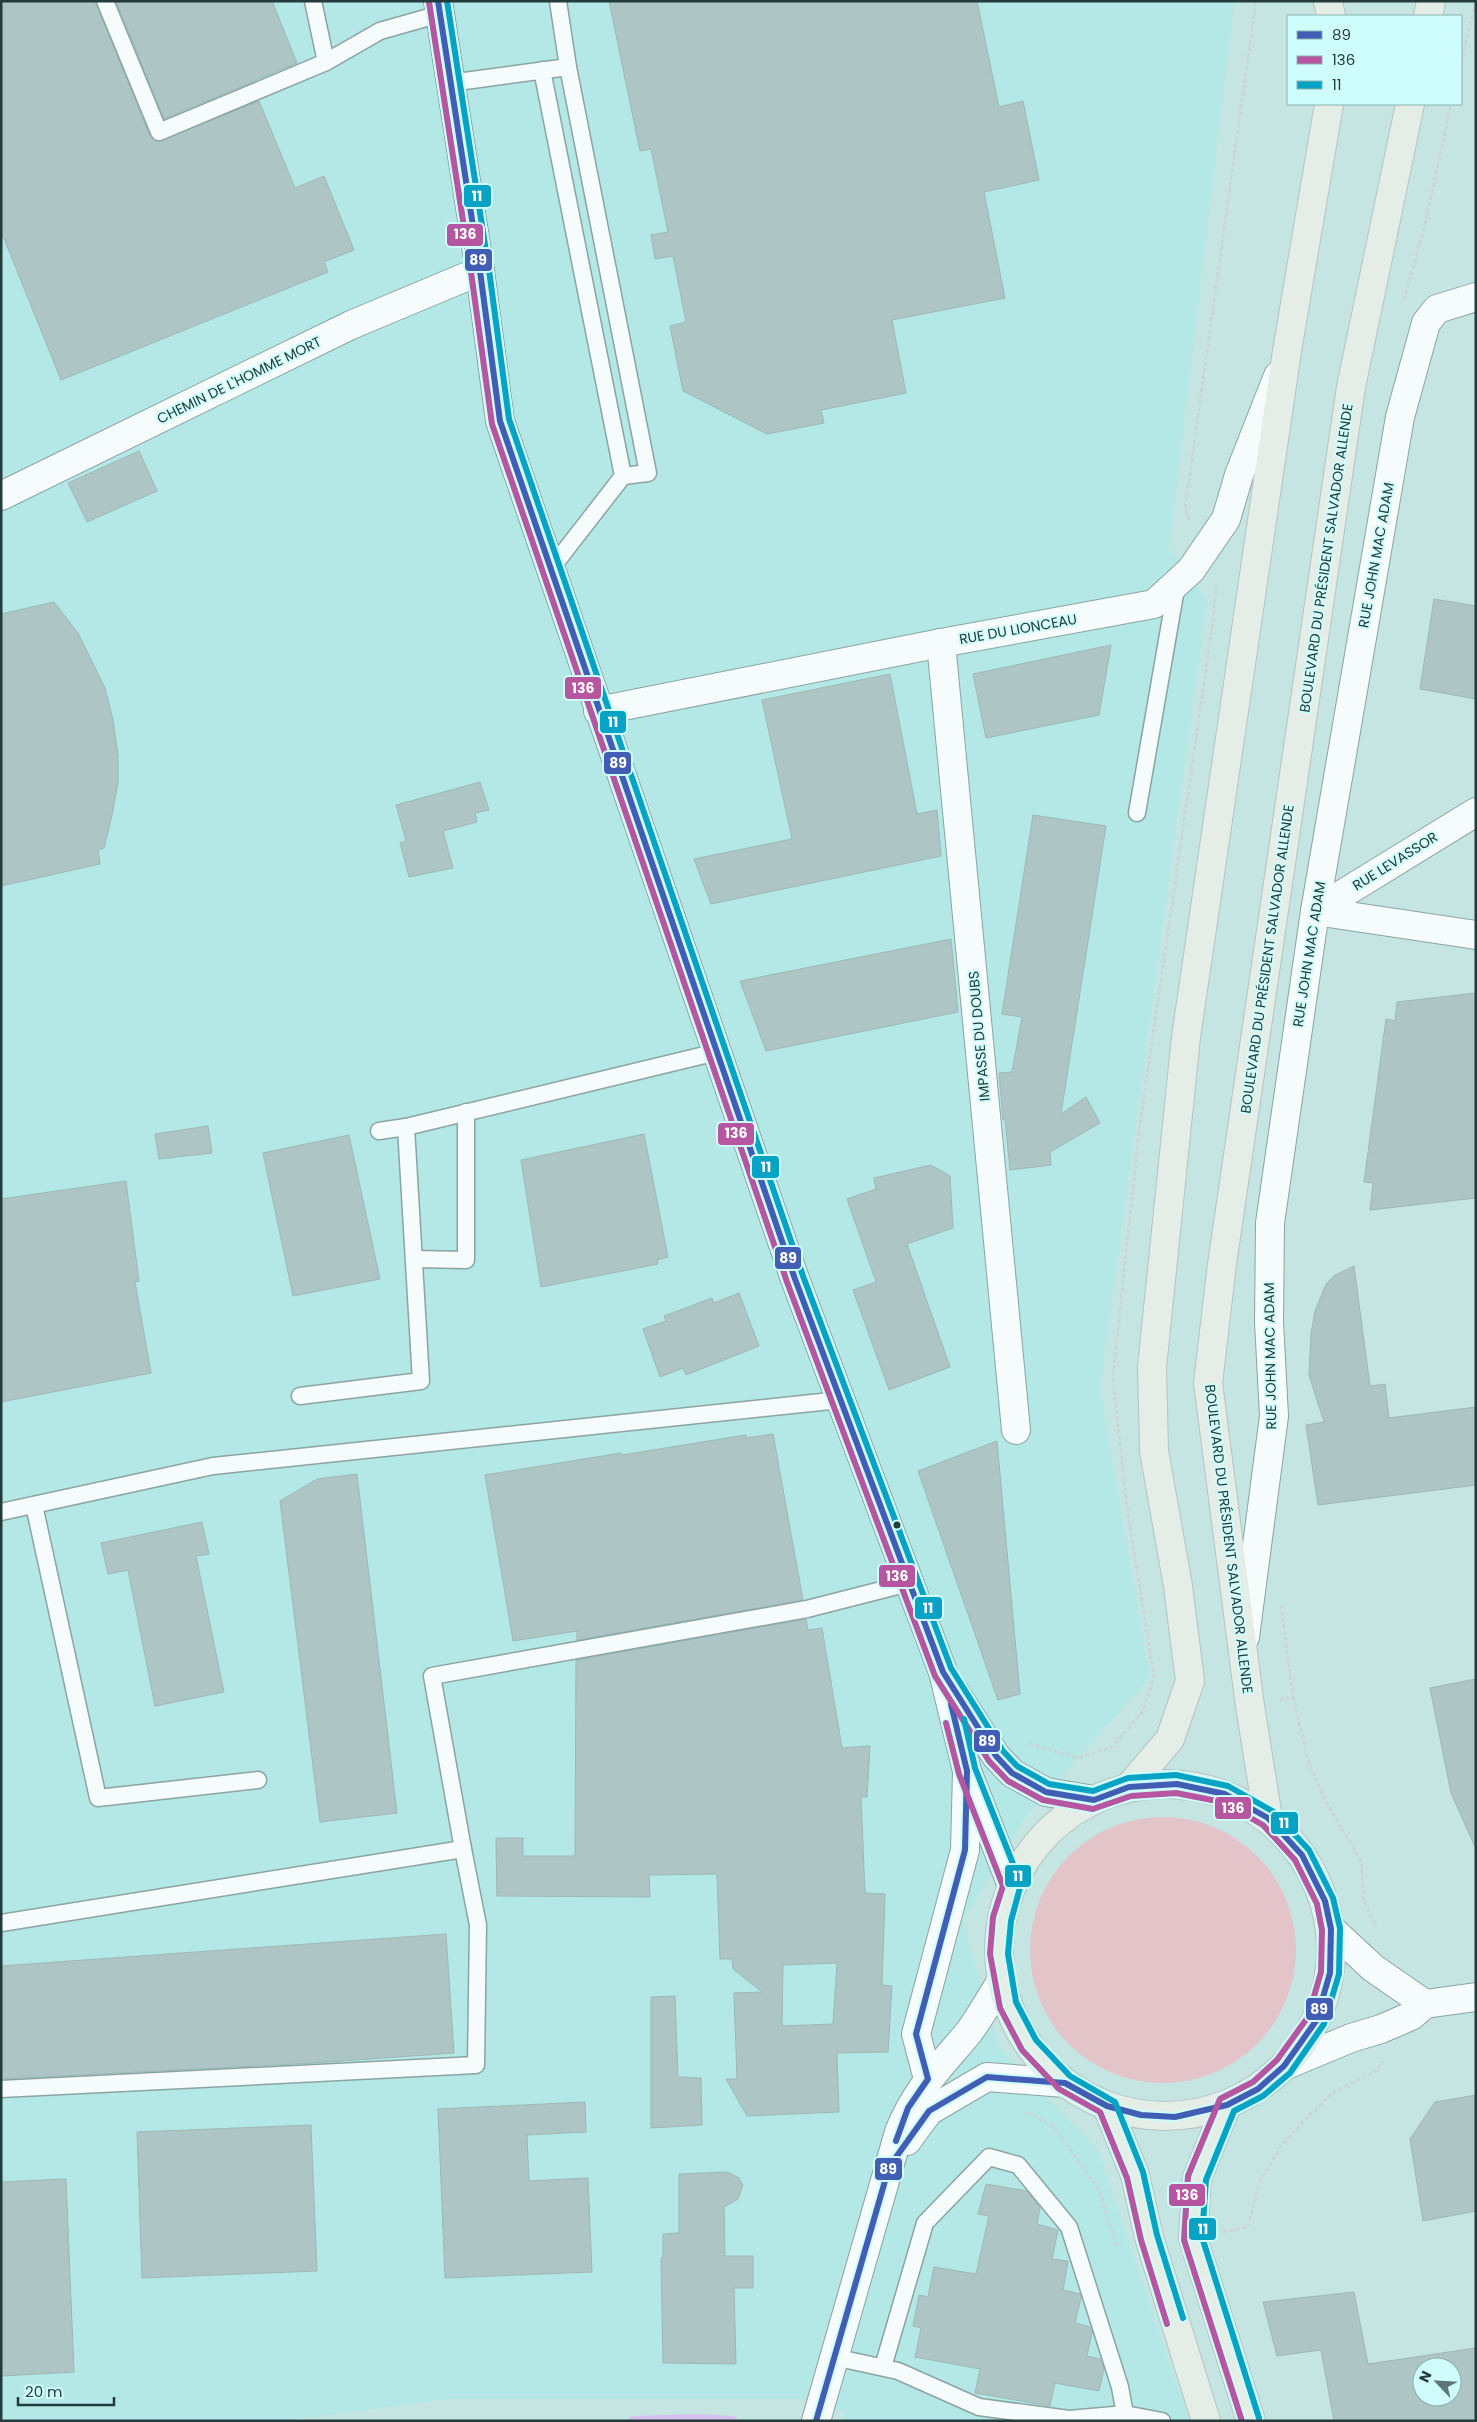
<svg xmlns="http://www.w3.org/2000/svg" width="1477" height="2422" viewBox="0 0 1477 2422" font-family="Poppins,sans-serif">
<rect width="100%" height="100%" fill="#c5e5e3"/>
<path fill="#b3e8e6" d="M1 1H1234L1169 548 1207 598 1100 1389 1150 1678 1028 1813 963 1921 999 2048 1098 2150 1189 2421H842L844 2411 801 2399H448L282 2421H1Z"/>
<circle fill="#e3c5c9" cx="1163" cy="1950" r="133"/>
<g fill="none" stroke-linecap="round" stroke-linejoin="round">
<path stroke="#d6bff1" stroke-width="10" d="M634 2421 693 2419 733 2421"/>
</g>
<g fill="#adc6c5" stroke="#9db7b5" fill-rule="evenodd">
<path d="M1 1H95L150 136 157 142 259 101 295 188 324 176 354 250 324 262 328 272 61 380 1 231Z"/>
<path d="M116 1H272L297 63 164 119Z"/>
<path d="M609 1H977L999 107 1023 101 1039 180 984 192 1005 298 892 320 906 393 821 410 824 423 767 434 683 391 670 326 686 322 673 256 655 259 651 235 668 232 651 149 640 151Z"/>
<path d="M139 451 157 491 87 522 68 483Z"/>
<path d="M1434 599 1476 606V699L1420 689Z"/>
<path d="M54 602 78 633 105 688 113 720 118 755V783L112 815 104 848 98 850 100 864 1 886V614Z"/>
<path d="M1111 645 1099 715 986 738 973 674Z"/>
<path d="M890 674 917 814 937 810 941 856 711 904 694 859 792 839 762 700Z"/>
<path d="M480 782 489 810 475 813 477 822 443 831 453 868 409 877 400 843 406 841 396 805Z"/>
<path d="M1033 815 1106 826 1061 1114 1086 1097 1100 1123 1050 1152 1051 1165 1010 1170 1005 1119 1003 1120 999 1073 1012 1072 1022 1017 1002 1014Z"/>
<path d="M951 939 958 1012 766 1051 740 981Z"/>
<path d="M1476 993V1198L1370 1210 1373 1183 1364 1182 1386 1019 1395 1021 1397 1002Z"/>
<path d="M208 1126 212 1153 159 1159 155 1134Z"/>
<path d="M644 1134 668 1257 657 1260 658 1264 541 1287 521 1160Z"/>
<path d="M349 1135 380 1279 293 1296 263 1153Z"/>
<path d="M931 1165 950 1176 953 1228 907 1244 950 1367 889 1390 853 1290 876 1282 847 1199 876 1189 874 1178Z"/>
<path d="M126 1181 139 1281 135 1282 151 1373 1 1402V1199Z"/>
<path d="M1354 1266 1370 1386 1385 1384 1389 1418 1476 1407V1485L1318 1505 1306 1425 1324 1422 1309 1375 1311 1334 1315 1311 1326 1284 1335 1275Z"/>
<path d="M739 1293 759 1346 686 1375 683 1368 660 1377 643 1329 666 1321 664 1316 712 1298 714 1303Z"/>
<path d="M773 1434 803 1600 577 1640V1631L513 1641 485 1475 621 1453 622 1455 746 1435V1438Z"/>
<path d="M997 1441 1020 1694 998 1700 918 1471Z"/>
<path d="M357 1474 397 1813 320 1822 280 1501 317 1479Z"/>
<path d="M202 1522 209 1554 196 1556 224 1692 155 1706 128 1570 108 1574 101 1543Z"/>
<path d="M806 1619 808 1630 822 1628 842 1748 870 1746 867 1797H861L865 1893 885 1894 882 1985 892 1986 888 2052 837 2053 839 2112 747 2116 726 2079H737L734 1993 762 1992 733 1969 732 1959H720L717 1874 649 1875 650 1897 497 1896 496 1838H523V1856H575L576 1660ZM837 1963 833 2024 782 2026 783 1965Z"/>
<path d="M1476 1679V1849L1451 1793 1430 1688Z"/>
<path d="M446 1934 454 2053 314 2063 1 2079V1966Z"/>
<path d="M675 1996 678 2077 701 2078 702 2125 651 2128V1997Z"/>
<path d="M1476 2095V2211L1423 2221 1410 2139 1435 2102Z"/>
<path d="M585 2102 586 2132 527 2135 529 2181 588 2178 592 2272 445 2278 438 2109Z"/>
<path d="M311 2125 317 2271 142 2278 137 2132Z"/>
<path d="M727 2172 739 2178 743 2185 738 2199 724 2207 725 2256H753V2288H734L736 2364 663 2363 661 2258H663V2234L679 2233V2174Z"/>
<path d="M66 2179 74 2372 1 2376V2182Z"/>
<path d="M986 2184 1027 2191 1040 2208 1037 2224 1058 2230 1052 2259 1068 2261 1063 2290 1080 2294 1081 2298 1075 2323 1090 2327 1092 2333 1087 2356 1100 2359 1104 2369 1099 2391 1055 2383 1050 2406 975 2393 980 2369 915 2357 921 2328 913 2326 919 2295 928 2297 934 2267 976 2274 989 2216 978 2214Z"/>
<path d="M1354 2292 1368 2364 1476 2348V2421H1334L1321 2350 1277 2356 1263 2302ZM1422 2367H1452V2397H1422Z"/>
</g>
<g fill="none" stroke-linecap="round" stroke-linejoin="round">
<defs>
<g id="lane">
<path d="M105 1 159 132 326 62 380 31 440 14"/>
<path d="M313 1 326 62"/>
<path d="M542 70 623 476 648 473 568 67"/>
<path d="M450 83 568 67 558 1"/>
<path d="M550 570 623 476"/>
<path d="M1137 813 1177 583"/>
<path d="M379 1131 406 1127 717 1052"/>
<path d="M414 1259 466 1260V1112"/>
<path d="M300 1396 421 1381 406 1127"/>
<path d="M34 1505 98 1798 258 1780"/>
<path d="M1 1512 213 1466 840 1400"/>
<path d="M1 1923 463 1849 432 1676 807 1609 909 1583"/>
<path d="M1 2089 476 2065 478 1925 463 1849"/>
<path d="M834 2357 898 2371 979 2407 1069 2419 1125 2414 1162 2421"/>
<path d="M883 2367 925 2223 989 2157 1018 2165 1069 2227 1120 2387 1125 2414"/>
</g>
<g id="street">
<path d="M1 496 351 325 480 271"/>
<path d="M941 643 1016 1430"/>
<path d="M598 711 941 643 1154 604 1191 570 1226 519 1239 475 1278 376"/>
<path d="M1315 911 1476 812"/>
<path d="M1315 911 1476 935"/>
<path d="M1245 1637 1274 1416 1269 1322 1270 1223 1315 911 1400 417 1426 323 1437 309 1476 297"/>
<path d="M1331 1929 1373 1968 1425 2004"/>
<path d="M1284 2066 1351 2038 1381 2029 1411 2016 1425 2004 1476 1997"/>
<path d="M928 2079 916 2034 965 1850 967 1771"/>
</g>
<g id="secondary">
<path d="M438 1 480 271 500 421 795 1279 943 1672 967 1771 1012 1886"/>
<path d="M955 1692 996 1756 1012 1773 1046 1792 1094 1800"/>
<path d="M907 2141 929 2111 987 2077 1065 2083"/>
<path d="M816 2421 899 2132C916 2089 940 2067 969 2032 981 2016 991 1997 1002 1980"/>
</g>
<g id="primary">
<path d="M1328 1 1331 16"/>
<path d="M1428 16 1431 1"/>
<circle cx="1165" cy="1950" r="166"/>
<path d="M1129 1787 1170 1739 1190 1681 1178 1586 1154 1451 1152 1367 1186 1037 1287 351 1329 104"/>
<path d="M1268 1818 1250 1706 1208 1383 1222 1264 1351 387 1410 104"/>
<path d="M1227 2105 1197 2178 1193 2238 1251 2421"/>
<path d="M1107 2106 1135 2175 1149 2237 1206 2421"/>
</g>
</defs>
<use href="#lane" stroke="#8ba4a2" stroke-width="19"/>
<use href="#street" stroke="#8ba4a2" stroke-width="30"/>
<use href="#secondary" stroke="#8ba4a2" stroke-width="30"/>
<use href="#primary" stroke="#b3c3c2" stroke-width="30"/>
<g stroke="#cbd5d5" stroke-width="3" stroke-dasharray="4 2.5" stroke-linecap="butt">
<path d="M1461 63 1476 1"/>
<path d="M1404 300 1425 224 1451 104"/>
<path d="M1189 520 1185 509 1256 1"/>
<path d="M1281 1605 1293 1697"/>
<path d="M1280 1700 1293 1697 1309 1763 1324 1798 1361 1861 1364 1901 1376 1927"/>
<path d="M1029 1744 1078 1758 1112 1747 1143 1711 1154 1677 1126 1501 1113 1377 1139 1131 1212 628 1216 588"/>
<path d="M1027 2112 1052 2125 1099 2189 1116 2245 1121 2244"/>
<path d="M1223 2232 1248 2227 1259 2183 1283 2143 1332 2093 1376 2071 1383 2061"/>
</g>
<use href="#lane" stroke="#f6fbfb" stroke-width="16"/>
<use href="#street" stroke="#f6fbfb" stroke-width="28"/>
<use href="#secondary" stroke="#f6fbfb" stroke-width="28"/>
<use href="#primary" stroke="#e5eee6" stroke-width="28"/>
<defs>
<g id="bus-1">
<path d="M438 1 480 271 500 421 795 1279 943 1672 996 1756 1012 1773 1046 1792 1094 1800 1129 1787 1177 1784 1225 1794 1268 1818 1302 1855 1325 1901 1331 1929 1330 1973 1316 2021 1284 2066 1258 2089 1227 2105 1175 2117 1141 2115 1107 2106 1065 2083 987 2077 929 2111 889 2167 816 2421"/>
<path d="M896 2141 908 2108 928 2079 916 2034 965 1850 967 1771 951 1704"/>
</g>
<g id="bus-2">
<path d="M429 2 471 272 492 424 787 1282 935 1676 989 1761 1008 1781 1043 1800 1093 1809 1131 1796 1176 1793 1222 1802 1263 1825 1295 1860 1317 1904 1322 1930 1321 1972 1308 2017 1277 2060 1253 2082 1220 2099 1188 2176 1184 2240 1242 2421"/>
<path d="M946 1723 959 1774 1003 1886 993 1917 990 1954 1000 2008 1022 2050 1059 2089 1100 2112 1127 2178 1141 2240 1167 2324"/>
</g>
<g id="bus-3">
<path d="M447 1 489 270 509 419 803 1276 951 1668 1003 1751 1017 1766 1049 1784 1093 1791 1128 1778 1176 1775 1228 1786 1274 1812 1309 1850 1333 1898 1340 1928 1339 1974 1324 2024 1290 2073 1263 2096 1234 2111 1206 2180 1202 2237 1259 2418"/>
<path d="M964 1719 975 1768 1021 1884 1011 1921 1008 1954 1016 2002 1036 2040 1070 2076 1115 2102 1143 2172 1157 2235 1183 2318"/>
</g>
</defs>
<use href="#bus-1" stroke="#cffdfb" stroke-width="10"/>
<use href="#bus-2" stroke="#cffdfb" stroke-width="10"/>
<use href="#bus-3" stroke="#cffdfb" stroke-width="10"/>
<use href="#bus-1" stroke="#415db4" stroke-width="6"/>
<use href="#bus-2" stroke="#b656a0" stroke-width="6"/>
<use href="#bus-3" stroke="#07a3c5" stroke-width="6"/>
</g>
<circle fill="#243b3b" stroke="#cffdfb" stroke-width="2" cx="897" cy="1525" r="4.5"/>
<g text-anchor="middle" dominant-baseline="central" stroke-width="4" stroke-linejoin="round" paint-order="stroke">
<g font-size="14" fill="#243b3b" stroke="#cffdfb">
<text transform="translate(239 380) rotate(-26)">CHEMIN DE L'HOMME MORT</text>
<text transform="translate(1376 555) rotate(-80)">RUE JOHN MAC ADAM</text>
<text transform="translate(1326 558) rotate(-82)">BOULEVARD DU PRÉSIDENT SALVADOR ALLENDE</text>
<text transform="translate(1018 629) rotate(-10)">RUE DU LIONCEAU</text>
<text transform="translate(1395 861) rotate(-32)">RUE LEVASSOR</text>
<text transform="translate(1309 954) rotate(-81)">RUE JOHN MAC ADAM</text>
<text transform="translate(1267 959) rotate(-82)">BOULEVARD DU PRÉSIDENT SALVADOR ALLENDE</text>
<text transform="translate(979 1036) rotate(-95)">IMPASSE DU DOUBS</text>
<text transform="translate(1270 1356) rotate(-91)">RUE JOHN MAC ADAM</text>
<text transform="translate(1229 1539) rotate(83)">BOULEVARD DU PRÉSIDENT SALVADOR ALLENDE</text>
</g>
</g>
<g stroke="#cffdfb" stroke-width="2">
<rect x="463" y="184" width="29" height="24" rx="5" fill="#07a3c5"/>
<rect x="446" y="223" width="38" height="24" rx="5" fill="#b656a0"/>
<rect x="464" y="248" width="29" height="24" rx="5" fill="#415db4"/>
<rect x="564" y="676" width="38" height="24" rx="5" fill="#b656a0"/>
<rect x="599" y="710" width="28" height="24" rx="5" fill="#07a3c5"/>
<rect x="603" y="751" width="29" height="24" rx="5" fill="#415db4"/>
<rect x="717" y="1122" width="38" height="24" rx="5" fill="#b656a0"/>
<rect x="751" y="1155" width="29" height="24" rx="5" fill="#07a3c5"/>
<rect x="774" y="1246" width="28" height="24" rx="5" fill="#415db4"/>
<rect x="878" y="1564" width="38" height="24" rx="5" fill="#b656a0"/>
<rect x="914" y="1596" width="29" height="24" rx="5" fill="#07a3c5"/>
<rect x="973" y="1729" width="28" height="24" rx="5" fill="#415db4"/>
<rect x="1214" y="1796" width="38" height="24" rx="5" fill="#b656a0"/>
<rect x="1270" y="1811" width="29" height="24" rx="5" fill="#07a3c5"/>
<rect x="1004" y="1864" width="28" height="24" rx="5" fill="#07a3c5"/>
<rect x="1305" y="1997" width="29" height="24" rx="5" fill="#415db4"/>
<rect x="874" y="2157" width="29" height="24" rx="5" fill="#415db4"/>
<rect x="1168" y="2183" width="38" height="24" rx="5" fill="#b656a0"/>
<rect x="1188" y="2217" width="29" height="24" rx="5" fill="#07a3c5"/>
</g>
<g font-size="14" text-anchor="middle" font-weight="bold" fill="#fff">
<text x="477" y="201">11</text>
<text x="465" y="239">136</text>
<text x="478" y="265">89</text>
<text x="583" y="693">136</text>
<text x="613" y="727">11</text>
<text x="618" y="768">89</text>
<text x="736" y="1138">136</text>
<text x="766" y="1172">11</text>
<text x="788" y="1263">89</text>
<text x="897" y="1581">136</text>
<text x="928" y="1613">11</text>
<text x="987" y="1746">89</text>
<text x="1233" y="1813">136</text>
<text x="1284" y="1828">11</text>
<text x="1018" y="1881">11</text>
<text x="1319" y="2014">89</text>
<text x="888" y="2174">89</text>
<text x="1187" y="2200">136</text>
<text x="1203" y="2234">11</text>
</g>
<rect width="1477" height="2422" fill="none" stroke="#243b3b" stroke-width="5"/>
<rect x="1287" y="15" width="175" height="90" fill="#cffdfb" stroke="#8bafae"/>
<rect x="1297" y="31" width="25" height="8" fill="#415db4" stroke="#8bafae"/>
<text x="1332" y="40" font-size="15" fill="#243b3b">89</text>
<rect x="1297" y="56" width="25" height="8" fill="#b656a0" stroke="#8bafae"/>
<text x="1332" y="65" font-size="15" fill="#243b3b">136</text>
<rect x="1297" y="81" width="25" height="8" fill="#07a3c5" stroke="#8bafae"/>
<text x="1332" y="90" font-size="15" fill="#243b3b">11</text>
<g transform="translate(1437 2382) rotate(295)"><circle r="24" fill="#cffdfb" stroke="#8bafae"/>
<path d="M0-4L9 19L0 12L-9 19Z" fill="#5c7676"/>
<text y="-8" font-size="14" font-weight="bold" text-anchor="middle" fill="#243b3b">N</text>
</g>
<path d="M18 2397v8h96v-8" fill="none" stroke="#243b3b" stroke-width="2.5"/>
<text x="25" y="2397" font-size="15" fill="#243b3b" stroke="#cffdfb" stroke-width="4" paint-order="stroke">20 m</text>
</svg>
